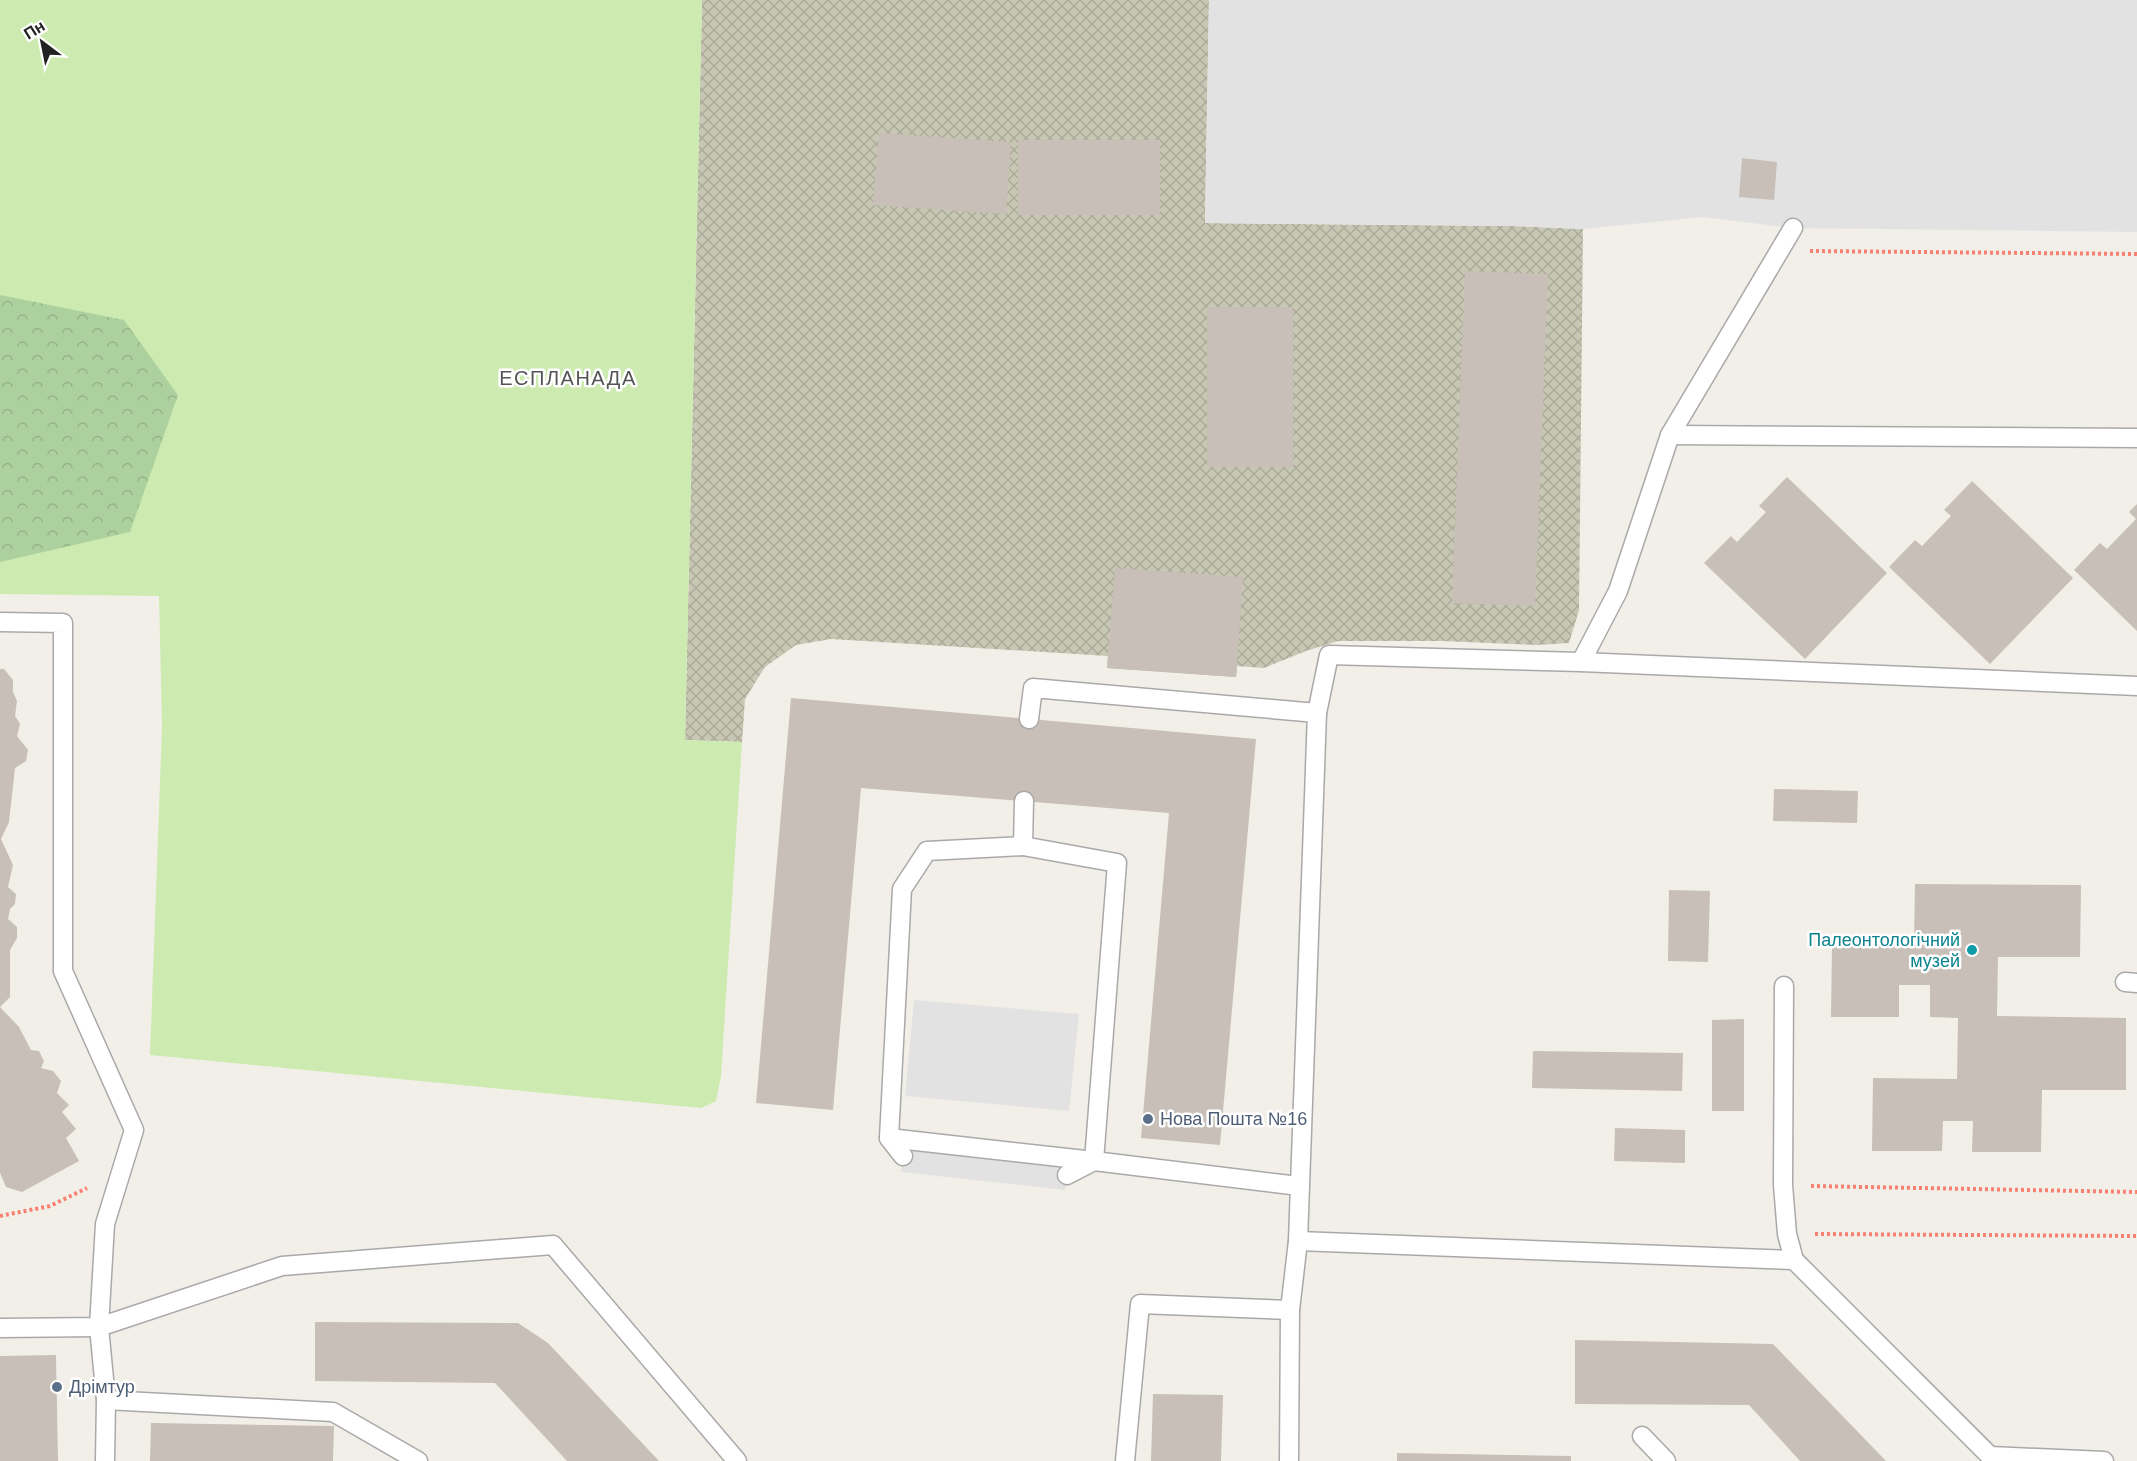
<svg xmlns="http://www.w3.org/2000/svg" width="2137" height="1461" viewBox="0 0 2137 1461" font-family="Arial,sans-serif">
<defs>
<pattern id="construction-cross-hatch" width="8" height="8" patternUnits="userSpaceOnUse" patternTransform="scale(1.5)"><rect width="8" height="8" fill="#c7c7b4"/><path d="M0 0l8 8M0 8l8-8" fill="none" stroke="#abab9a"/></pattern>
<pattern id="forest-crowns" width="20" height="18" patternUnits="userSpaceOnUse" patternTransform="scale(1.5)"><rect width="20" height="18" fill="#add19e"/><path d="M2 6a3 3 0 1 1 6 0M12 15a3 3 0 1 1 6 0" fill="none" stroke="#95b388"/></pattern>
</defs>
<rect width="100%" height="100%" fill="#f2efe9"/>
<path fill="url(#construction-cross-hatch)" d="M702 0H1209L1205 223 1512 226 1583 229 1579 610 1569 643 1536 645 1441 641H1338L1306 651 1264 668 1237 666 1236 677 1107 668 1108 656 831 639 796 645 765 667 745 699 742 742 685 740Z"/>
<path fill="#cdebb0" d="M0 0H702L685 740 742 742 721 1076 716 1101 701 1108 679 1106 150 1055 162 727 159 596 0 594Z"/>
<path fill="url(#forest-crowns)" d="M0 295 124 320 178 395 130 532 0 562Z"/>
<g fill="#e2e2e2">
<path d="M1209 0H2137V232L1793 228 1703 217 1583 229 1512 226 1205 223Z"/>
<path d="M914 1000 1079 1014 1069 1111 905 1096Z"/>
<path d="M904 1143 1069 1162 1065 1190 901 1172Z"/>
</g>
<g fill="#c7bfb8">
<path d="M879 133 1011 142 1006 214 873 205Z"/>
<rect x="1018" y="140" width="142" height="75"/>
<path d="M1742 158 1777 162 1774 200 1739 197Z"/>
<path d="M1465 271 1548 274 1535 606 1452 603Z"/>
<rect x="1207" y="307" width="86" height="160"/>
<path d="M1787 477 1887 573 1805 659 1704 563 1731 536 1737 542 1766 512 1759 506Z"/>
<path d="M1972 481 2073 578 1990 664 1889 567 1915 540 1922 546 1951 516 1944 510Z"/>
<path d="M2137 504V631L2074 570 2100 543 2107 549 2136 519 2129 512Z"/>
<path d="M1115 568 1243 577 1236 677 1107 668Z"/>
<path d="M0 669H4L13 680V692L17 701 15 716 20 724 17 736 28 750 26 761 15 768 9 822 1 839 13 865 8 887 16 894 15 904 10 909 8 919 17 927V938L10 950V997L0 1007Z"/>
<path d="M791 698 1256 739 1220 1145 1141 1138 1169 813 861 788 833 1110 756 1103Z"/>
<path d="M1774 789 1858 791 1857 823 1773 821Z"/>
<path d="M1915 884 2081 885 2080 957H1998L1997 1016 2126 1018V1090H2042L2041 1152H1972L1973 1121H1943L1942 1151H1872L1873 1078 1957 1079 1958 1018 1930 1017V985H1899V1017H1831L1832 945 1914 946Z"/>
<path d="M1669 890 1710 891 1708 962 1668 961Z"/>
<path d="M0 1007 19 1027 31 1050 39 1051 44 1061 41 1068 53 1071 61 1081 57 1093 69 1105 62 1112 76 1129 66 1138 79 1161 22 1192 6 1187 0 1173Z"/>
<path d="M1744 1019V1111H1712V1020Z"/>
<path d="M1533 1051 1683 1053 1682 1091 1532 1088Z"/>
<path d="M1615 1128 1685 1130V1163L1614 1161Z"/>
<path d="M315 1322 518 1323 548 1343 659 1461H567L495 1383 315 1381Z"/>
<path d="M1575 1340 1773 1344 1886 1461H1800L1749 1405 1575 1404Z"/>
<path d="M56 1355 58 1461H0V1356Z"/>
<path d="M1153 1394 1223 1395 1221 1461H1151Z"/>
<path d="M151 1423 334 1426 333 1461H150Z"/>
<path d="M1397 1453 1571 1456V1461H1397Z"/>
</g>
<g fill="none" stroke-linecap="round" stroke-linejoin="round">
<defs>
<g id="lane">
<path d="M1670 435 2137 438"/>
<path d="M0 622 63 623V971L134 1130 105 1224 99 1327 106 1400 105 1461"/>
<path d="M1581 662 2137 686"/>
<path d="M1029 719 1033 688 1317 713"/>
<path d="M1024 801 1023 846 1117 863 1094 1161 1299 1186"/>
<path d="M1023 846 927 851 902 889 889 1138 1094 1161"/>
<path d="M2125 982 2137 983"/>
<path d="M1784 986 1783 1185 1787 1234 1794 1260"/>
<path d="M889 1138 903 1156"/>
<path d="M1067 1175 1094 1161"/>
<path d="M1298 1241 1794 1260 1990 1456 2104 1461"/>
<path d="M0 1328 99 1327 282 1266 553 1245 737 1461"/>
<path d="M106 1400 333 1412 418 1461"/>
<path d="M1642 1436 1666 1461"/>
<path d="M1125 1461 1140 1304 1290 1310"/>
<path d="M1289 1461 1290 1310 1298 1241 1317 713 1329 655 1581 662 1618 591 1670 435 1793 228"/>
</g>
</defs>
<use href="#lane" stroke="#a9a9a9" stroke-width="21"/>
<g stroke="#fa8072" stroke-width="4" stroke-dasharray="3 3" stroke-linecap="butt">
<path d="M1810 251 2137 254"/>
<path d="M1811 1186 2137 1192"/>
<path d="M0 1216 50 1206 87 1188"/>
<path d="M1815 1234 2137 1236"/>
</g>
<use href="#lane" stroke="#fff" stroke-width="18"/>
</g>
<circle fill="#0f9aa8" stroke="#fff" stroke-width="2" cx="1972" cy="950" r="6"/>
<g fill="#5c6f8a" stroke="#fff" stroke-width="2">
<circle cx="1148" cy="1119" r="6"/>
<circle cx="57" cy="1387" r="6"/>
</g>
<g text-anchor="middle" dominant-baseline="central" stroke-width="5" stroke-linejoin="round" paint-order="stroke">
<g font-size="18" fill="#0d838f" stroke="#fff" text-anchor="end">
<text x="1960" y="940">Палеонтологічний<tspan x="1960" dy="21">музей</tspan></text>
</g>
<g font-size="18" fill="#4e5e75" stroke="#fff" text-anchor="start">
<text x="1160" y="1119">Нова Пошта №16</text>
<text x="69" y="1387">Дрімтур</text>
</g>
<g font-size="20" letter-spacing="1.5" fill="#555" stroke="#fff">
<text x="568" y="378">ЕСПЛАНАДА</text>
</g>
</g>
<g transform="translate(42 42) rotate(328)" stroke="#ffffff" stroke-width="4.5" paint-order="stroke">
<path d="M0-4.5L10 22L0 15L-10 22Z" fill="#222222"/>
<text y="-9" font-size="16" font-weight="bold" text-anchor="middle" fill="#222222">Пн</text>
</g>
</svg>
